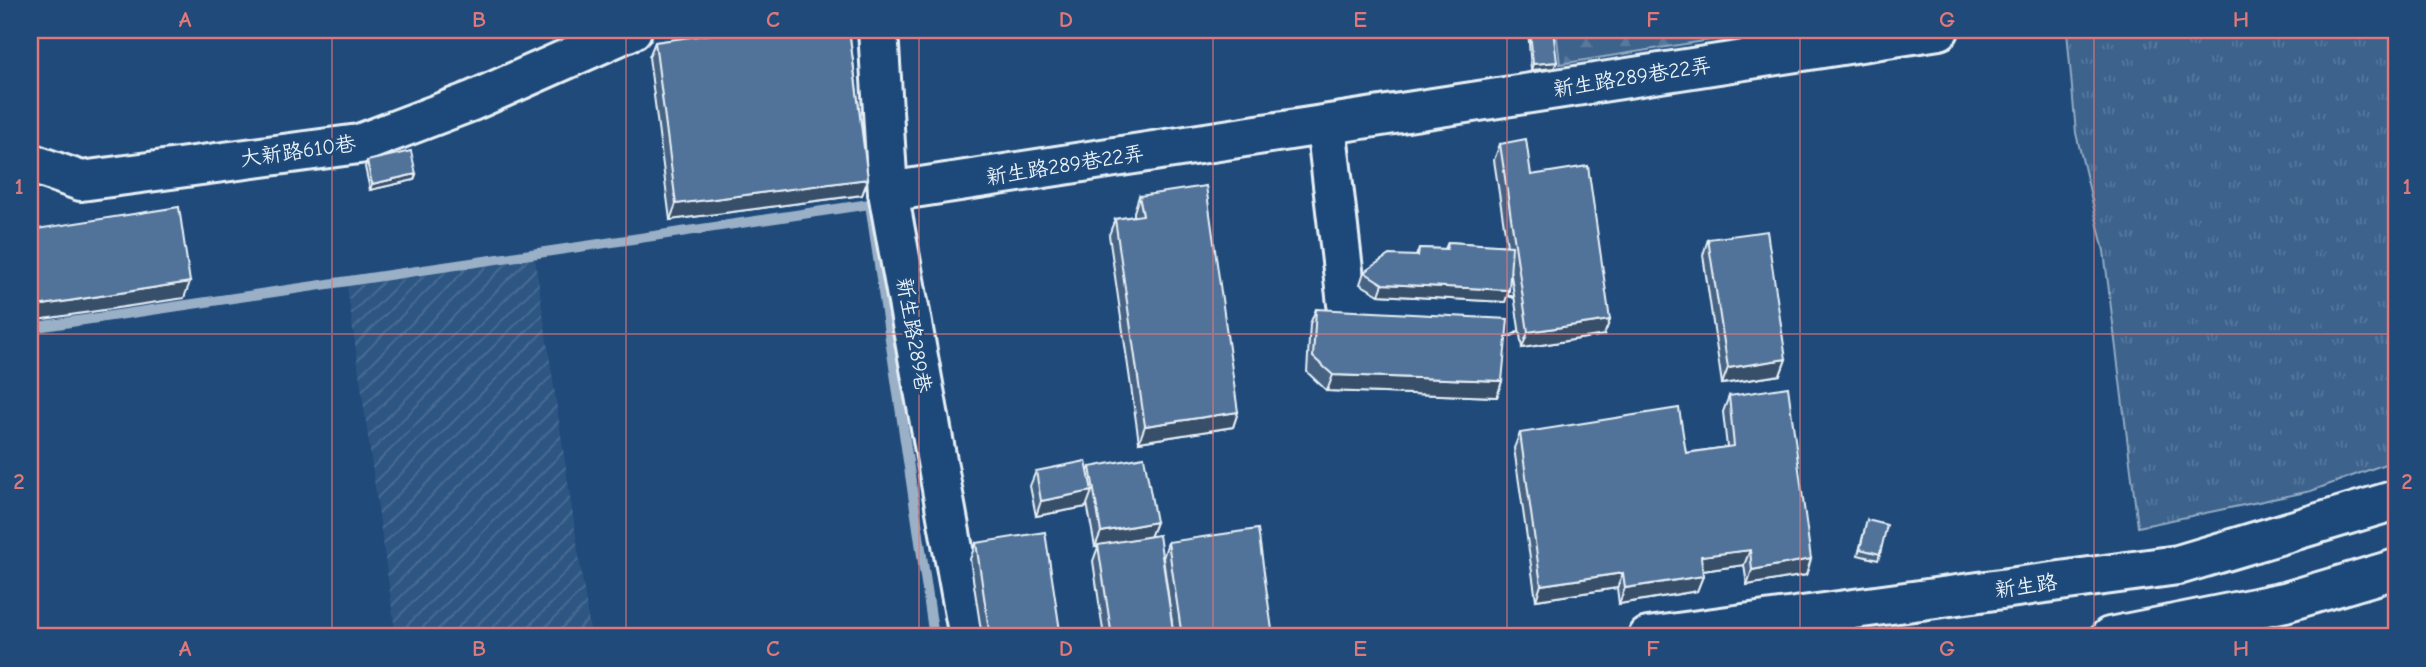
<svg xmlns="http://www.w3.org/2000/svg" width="2426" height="667" viewBox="0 0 2426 667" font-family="'Comic Neue','LXGW WenKai TC',sans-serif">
<defs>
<pattern id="industrial-furrows" width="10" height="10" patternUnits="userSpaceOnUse" patternTransform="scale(1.75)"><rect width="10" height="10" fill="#2e5683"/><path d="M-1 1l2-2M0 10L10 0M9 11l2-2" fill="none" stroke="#4c6f95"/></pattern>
<pattern id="grass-tufts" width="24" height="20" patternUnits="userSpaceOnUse" patternTransform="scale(1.75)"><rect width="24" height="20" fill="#3c628c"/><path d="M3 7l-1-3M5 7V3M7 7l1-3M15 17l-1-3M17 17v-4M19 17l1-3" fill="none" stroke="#58799d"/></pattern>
<pattern id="forest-firs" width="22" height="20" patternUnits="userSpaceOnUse" patternTransform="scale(1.75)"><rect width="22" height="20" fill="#3c628c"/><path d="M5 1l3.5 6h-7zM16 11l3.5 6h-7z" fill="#58799d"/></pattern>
</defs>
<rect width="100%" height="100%" fill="#1f4a7a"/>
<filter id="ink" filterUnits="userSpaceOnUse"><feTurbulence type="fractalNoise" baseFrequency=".0143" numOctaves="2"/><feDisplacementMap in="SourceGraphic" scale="14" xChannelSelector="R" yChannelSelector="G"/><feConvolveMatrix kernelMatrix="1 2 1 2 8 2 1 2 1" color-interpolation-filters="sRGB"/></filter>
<g filter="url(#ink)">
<g fill="url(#industrial-furrows)">
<path d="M535 259 591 637H396L347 287Z"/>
<path d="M2282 615 2285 637H2184Z"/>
</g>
<path fill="url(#grass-tufts)" stroke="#92aac2" stroke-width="2" d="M2396 30V460L2311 491 2138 527 2104 251 2076 133 2067 31Z"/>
<path fill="url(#forest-firs)" stroke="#92aac2" stroke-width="2" d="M1556 30H1753L1754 33 1560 64Z"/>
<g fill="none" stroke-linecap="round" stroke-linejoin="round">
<path stroke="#9ab0c7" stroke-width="10" d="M30 328 870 204 934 637"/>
<defs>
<g id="minor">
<path d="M878 30 888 192 969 637"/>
<path d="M1326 125 1347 304 1505 316"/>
<path d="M30 163 81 181 359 144 472 101 632 30"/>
<path d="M888 192 1939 30"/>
</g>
<g id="major">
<path d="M1648 637 2178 565 2396 500"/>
<path d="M2110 637 2285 602 2396 569"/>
</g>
</defs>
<use href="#minor" stroke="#e8f1f8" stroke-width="44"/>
<use href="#major" stroke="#e8f1f8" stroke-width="44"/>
<use href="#minor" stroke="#1f4a7a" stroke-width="38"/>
<use href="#major" stroke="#1f4a7a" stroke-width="38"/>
</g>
<g fill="#466384" stroke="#e8f1f8" stroke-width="2">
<path d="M710 30H849L868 179 862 195 670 220 649 57 655 42 709 35Z"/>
<path d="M1528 30H1553L1554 68 1531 70Z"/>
<path d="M1500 144 1531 175 1610 320 1604 335 1522 348 1510 269 1509 290 1505 302 1379 295 1360 284 1364 272 1416 256 1419 248 1445 249 1448 242 1507 246 1494 160Z"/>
<path d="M367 161 416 174 414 180 370 190 365 167Z"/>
<path d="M1139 196 1238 412 1233 427 1139 442 1109 235 1115 219 1134 216V212Z"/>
<path d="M1708 239 1786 359 1780 375 1722 384 1703 255Z"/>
<path d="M1316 309 1502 381 1497 397 1327 391 1307 372 1310 324Z"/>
<path d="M1729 396 1811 559 1806 575 1747 585 1744 565 1703 571V576L1697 591 1619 604 1617 588 1536 600 1514 448 1520 433 1686 453 1727 447 1723 412Z"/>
<path d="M1090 467 1156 522 1150 537 1172 623 1163 558 1168 542 1273 637H1104L1093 561 1098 547H1095L1087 503 1086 507 1036 516 1030 486 1036 471H1088Z"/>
<path d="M1867 520 1880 554 1878 560 1858 555Z"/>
<path d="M976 543 1061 637H982L970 559Z"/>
</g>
<g fill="#39506b" stroke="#e8f1f8" stroke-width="2">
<path d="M1557 62 1554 68 1531 70 1533 64Z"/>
<path d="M34 117 30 129V118Z"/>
<path d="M416 174 414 180 370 190 372 184Z"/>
<path d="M868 179 862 195 670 220 676 204Z"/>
<path d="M190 282 184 298 30 321V307Z"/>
<path d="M1383 284 1509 290 1505 302 1379 295Z"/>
<path d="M1610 320 1604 335 1522 348 1528 332Z"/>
<path d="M1786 359 1780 375 1722 384 1728 368Z"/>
<path d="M1333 375 1502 381 1497 397 1327 391Z"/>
<path d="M1238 412 1233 427 1139 442 1145 426Z"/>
<path d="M1092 491 1086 507 1036 516 1041 501Z"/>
<path d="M1156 522 1150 537 1095 547 1101 532Z"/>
<path d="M1750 550 1744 565 1695 572 1701 556Z"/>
<path d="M1811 559 1806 575 1747 585 1752 570Z"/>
<path d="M1623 573 1617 588 1536 600 1541 585Z"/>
<path d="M1703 576 1697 591 1619 604 1625 588Z"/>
</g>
<g fill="#517399" stroke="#e8f1f8" stroke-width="2">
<path d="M713 30H849L868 179 676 204 655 42 713 34Z"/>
<path d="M1530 30H1553L1557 62 1533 64Z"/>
<path d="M30 89 34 117 30 118Z"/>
<path d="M1526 139 1531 175 1588 166 1610 320 1528 332 1500 144Z"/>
<path d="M411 151 416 174 372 184 367 161Z"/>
<path d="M1206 186 1238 412 1145 426 1115 219 1143 215 1139 196Z"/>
<path d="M179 207 190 282 30 307V230Z"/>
<path d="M1767 231 1786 359 1728 368 1708 239Z"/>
<path d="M1448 242 1512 246 1509 290 1383 284 1364 272 1389 255 1418 256 1419 248 1447 249Z"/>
<path d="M1316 309 1508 319 1502 381 1333 375 1313 357Z"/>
<path d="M1788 387 1811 559 1752 570 1750 550 1701 556 1703 576 1625 588 1623 573 1541 585 1520 433 1679 408 1686 453 1734 446 1729 396Z"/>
<path d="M1144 457 1156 522 1101 532 1090 467Z"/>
<path d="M1086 461 1092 491 1041 501 1036 471Z"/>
<path d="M1867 520 1887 525 1880 554 1860 549Z"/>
<path d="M1258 529 1273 637H1182L1168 542Z"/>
<path d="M1045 532 1061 637H990L976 543Z"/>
<path d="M1159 535 1174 637H1112L1098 545Z"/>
<path d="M85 630 86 637H62L61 633Z"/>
</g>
</g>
<path fill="none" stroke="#dd787b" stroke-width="2" stroke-opacity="0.55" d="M332 30V637M626 30V637M919 30V637M1213 30V637M1507 30V637M1800 30V637M2094 30V637M30 334H2396"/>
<g text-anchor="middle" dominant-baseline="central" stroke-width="5" stroke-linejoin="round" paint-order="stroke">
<g font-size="21" fill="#e8f1f8" stroke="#1f4a7a">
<text transform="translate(1632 77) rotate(-9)">新生路289巷22弄</text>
<text transform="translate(298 151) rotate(-8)">大新路610巷</text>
<text transform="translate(1065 165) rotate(-9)">新生路289巷22弄</text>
<text transform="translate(914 335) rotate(80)">新生路289巷</text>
<text transform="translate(2026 586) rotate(-8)">新生路</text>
</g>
</g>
<rect width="2426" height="667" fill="none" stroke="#1f4a7a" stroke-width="77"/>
<rect x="38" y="38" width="2350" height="590" fill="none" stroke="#dd787b" stroke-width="2.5"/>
<g font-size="23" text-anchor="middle" font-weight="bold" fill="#dd787b">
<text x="185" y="27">A</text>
<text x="479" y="27">B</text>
<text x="773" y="27">C</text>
<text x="1066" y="27">D</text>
<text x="1360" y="27">E</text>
<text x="1653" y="27">F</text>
<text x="1947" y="27">G</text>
<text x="2241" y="27">H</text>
<text x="19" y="194">1</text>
<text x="2407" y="194">1</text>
<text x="19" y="489">2</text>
<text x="2407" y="489">2</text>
<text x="185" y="656">A</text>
<text x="479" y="656">B</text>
<text x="773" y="656">C</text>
<text x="1066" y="656">D</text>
<text x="1360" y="656">E</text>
<text x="1653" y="656">F</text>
<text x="1947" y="656">G</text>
<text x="2241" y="656">H</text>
</g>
</svg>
